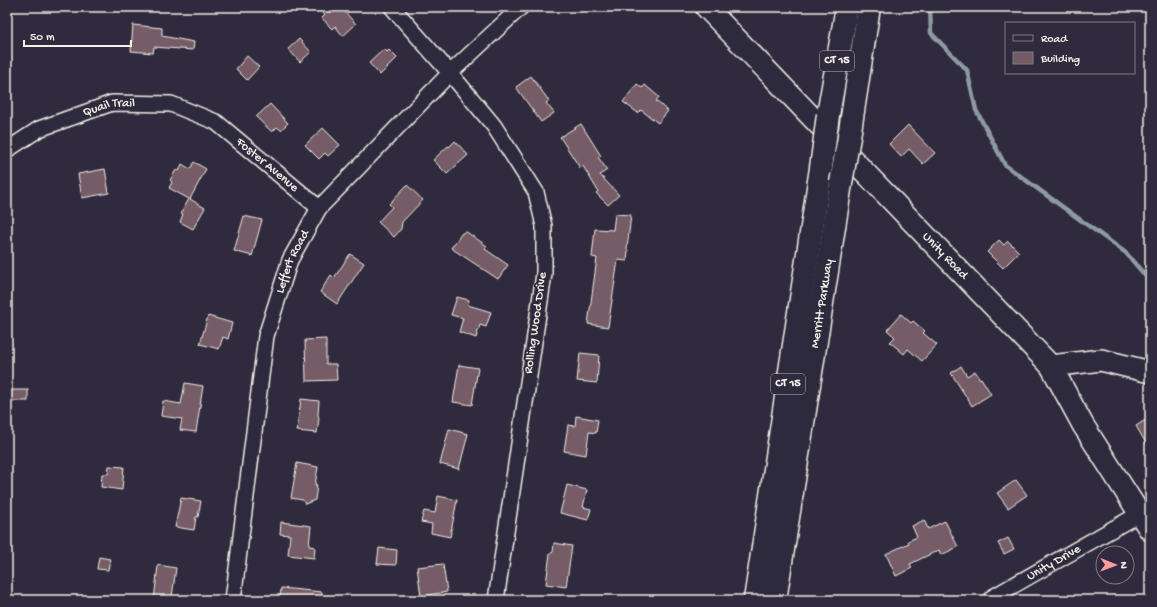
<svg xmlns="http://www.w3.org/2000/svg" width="1157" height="607" viewBox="0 0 1157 607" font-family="'Gochi Hand',sans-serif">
<rect width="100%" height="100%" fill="#2f2a3d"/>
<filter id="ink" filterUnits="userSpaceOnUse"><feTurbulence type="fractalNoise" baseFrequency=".025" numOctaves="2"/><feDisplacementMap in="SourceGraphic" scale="8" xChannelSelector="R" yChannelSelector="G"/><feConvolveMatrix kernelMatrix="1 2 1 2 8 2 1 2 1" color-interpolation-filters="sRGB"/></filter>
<g filter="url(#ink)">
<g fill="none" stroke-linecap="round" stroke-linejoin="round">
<path stroke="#8f9ba3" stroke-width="4.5" d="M930 7 931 33 967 70 976 110 1005 165 1126 253 1150 281"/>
</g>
<g fill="#745c66" stroke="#f4f1e8">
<path d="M317 7H340L356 24 343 36 335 26 332 29 322 18 325 15Z"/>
<path d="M133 25 162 28V36L194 42 193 50 154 47 153 53 131 51Z"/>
<path d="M299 39 311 52 300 62 288 49Z"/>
<path d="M384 49 387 52 389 50 397 58 380 75 369 63Z"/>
<path d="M247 56 259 67 247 80 236 69Z"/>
<path d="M531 76 549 101 546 103 554 113 541 122 516 87Z"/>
<path d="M637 84 642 88 645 85 659 97 656 101 668 111 658 123 641 110 638 113 623 102Z"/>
<path d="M270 104 288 123 281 130 277 127 272 132 256 117Z"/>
<path d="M581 124 601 156 598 157 607 170 600 175 619 195 608 205 596 193 598 191 583 166 580 168 560 137Z"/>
<path d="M908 125 935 153 923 164 909 149 901 157 889 144Z"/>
<path d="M323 128 340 145 328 156 325 153 319 159 305 145Z"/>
<path d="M455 141 468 155 447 174 433 160 448 146 449 147Z"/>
<path d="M194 162 206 169 190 199 205 208 193 229 180 222 183 214 181 213 189 199 169 188 172 182 170 180 176 170 179 171 182 164 190 169Z"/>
<path d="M105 169 109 193 82 198 78 174Z"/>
<path d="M407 185 423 200 402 222 401 229 394 237 378 222 392 207 389 204Z"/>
<path d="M615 214 631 215 627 249 628 250 627 261 618 260 608 327 588 324 597 258 592 257 595 229 613 230Z"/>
<path d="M244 216 262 220 252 256 234 251Z"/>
<path d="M465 231 487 246 485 249 508 265 498 279 451 248 462 233H463Z"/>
<path d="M999 240 1004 245 1008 241 1019 252 1003 268 987 252Z"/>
<path d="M350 254 364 263 337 304 320 292 331 275 334 278Z"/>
<path d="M457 297 469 300 468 305 491 312 486 327 480 325 476 338 459 332 463 318 451 315Z"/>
<path d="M901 314 911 323 913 321 925 331 923 333 937 345 922 361 908 349 904 354 890 342 895 337 887 330Z"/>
<path d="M208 316 232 323 228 339 223 337 219 349 200 344Z"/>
<path d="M326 339V364H336L337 380 306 381 305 340Z"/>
<path d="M580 353 599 355 597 383 577 381Z"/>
<path d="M459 365 478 368 472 405 453 402Z"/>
<path d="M961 366 967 376 975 371 980 379 981 378 991 394 972 406 951 373Z"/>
<path d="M185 383 203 386 196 432 180 430 182 419 161 416 163 401 181 404Z"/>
<rect x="7" y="390" width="21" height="11"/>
<path d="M301 399 319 401 318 415 319 418 317 433 297 431Z"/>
<path d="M576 416 598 420 596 433 589 432 586 455 564 451 568 425 575 426Z"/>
<path d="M1150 417V450L1136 426Z"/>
<path d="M449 429 468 434 459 469 440 464Z"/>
<path d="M297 463 318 467 315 485H317L315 500 305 504 303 500 291 498Z"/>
<path d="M109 466 124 467 122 490 101 487 102 474H108Z"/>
<path d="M1016 480 1027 495 1008 508 997 493Z"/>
<path d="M567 485 587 490 583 507 591 509 588 520 560 513Z"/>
<path d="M438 496 457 500 450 537 431 533 432 524 421 522 424 511 435 513Z"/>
<path d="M181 498 201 501 198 517H196L194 530 175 527Z"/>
<path d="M924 520 928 529 945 521 958 547 941 555 939 550 910 564 912 568 896 576 886 554 909 543 908 541 917 537 912 526Z"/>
<path d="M281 522 311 526 309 546 315 547 314 558 288 555 290 535 280 534Z"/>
<path d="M1008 538 1014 549 1004 554 998 543Z"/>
<path d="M554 543 572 546 566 587 546 584 550 553 553 552Z"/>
<path d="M379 548 397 550 396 565 377 564Z"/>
<path d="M99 557 110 559 108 570 97 569Z"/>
<path d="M443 564 447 592 421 596 417 567Z"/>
<path d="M158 565 176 568 172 597H171L170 600H154Z"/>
<path d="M281 588 322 592V600H280Z"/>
</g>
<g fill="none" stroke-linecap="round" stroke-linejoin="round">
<defs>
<g id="street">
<path d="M392 7 450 73 494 126 536 192 544 226V274L496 600"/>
<path id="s1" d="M7 150 39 129 112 103 171 104 216 122 319 208"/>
<path id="s2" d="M233 600 266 336 290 260 319 208 450 73 521 7"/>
<path id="s3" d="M990 600 993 597 1139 514"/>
</g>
<g id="secondary">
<path id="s4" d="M706 7 1051 366 1083 425 1150 530"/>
<path d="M1051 366 1101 360 1150 372"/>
</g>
<g id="highway">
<path d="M828 115 847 7"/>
<path d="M849 137 869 7"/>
<path d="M755 600 821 168"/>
<path id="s5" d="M775 600 841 183"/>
</g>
</defs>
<use href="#street" stroke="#f4f1e8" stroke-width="18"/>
<use href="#secondary" stroke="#f4f1e8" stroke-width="24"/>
<use href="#highway" stroke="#f4f1e8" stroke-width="25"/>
<use href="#street" stroke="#2f2a3d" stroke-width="15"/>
<use href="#secondary" stroke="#2f2a3d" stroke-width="21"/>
<use href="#highway" stroke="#2f2a3d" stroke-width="22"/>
<defs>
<g id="highway-bridge">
<path d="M821 168 828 115"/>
<path d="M841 183 849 137"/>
</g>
</defs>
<use href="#highway-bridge" stroke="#f4f1e8" stroke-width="25" stroke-linecap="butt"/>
<use href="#highway-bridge" stroke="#2f2a3d" stroke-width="22"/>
</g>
</g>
<g text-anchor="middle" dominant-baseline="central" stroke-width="4" stroke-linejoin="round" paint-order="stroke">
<g fill="#2f2a3d" stroke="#b9b5b5" stroke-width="1">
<rect x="820" y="51" width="34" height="20" rx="3"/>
<rect x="771" y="374" width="34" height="20" rx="3"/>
</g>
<g font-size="12" font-weight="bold" fill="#f4f1e8">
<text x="837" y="61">CT 15</text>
<text x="788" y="384">CT 15</text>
</g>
<g font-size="13" fill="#f4f1e8" stroke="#2f2a3d">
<text stroke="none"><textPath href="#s1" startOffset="112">Quail Trail</textPath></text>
<text stroke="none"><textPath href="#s1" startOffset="290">Foster Avenue</textPath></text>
<text stroke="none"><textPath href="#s4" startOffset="345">Unity Road</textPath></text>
<text stroke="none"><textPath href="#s2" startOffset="345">Leffert Road</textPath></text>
<text stroke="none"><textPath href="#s5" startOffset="300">Merritt Parkway</textPath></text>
<text transform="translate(536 323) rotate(-82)">Rolling Wood Drive</text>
<text stroke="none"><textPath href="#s3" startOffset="74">Unity Drive</textPath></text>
</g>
</g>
<rect width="1157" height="607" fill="none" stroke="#2f2a3d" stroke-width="24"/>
<rect x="12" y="12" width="1133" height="583" fill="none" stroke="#f4f1e8" stroke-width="1.5" filter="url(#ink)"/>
<rect x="1005" y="22" width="130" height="52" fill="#2f2a3d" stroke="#7e7a81"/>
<rect x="1013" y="35" width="20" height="6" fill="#2f2a3d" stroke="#7e7a81"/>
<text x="1041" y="42" font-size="12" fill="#f4f1e8">Road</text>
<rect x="1013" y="52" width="20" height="12" fill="#745c66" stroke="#7e7a81"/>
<text x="1041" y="62" font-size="12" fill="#f4f1e8">Building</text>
<g transform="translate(1115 565) rotate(91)"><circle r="19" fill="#2f2a3d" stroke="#7e7a81"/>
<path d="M0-3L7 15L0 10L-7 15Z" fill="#ff9aa2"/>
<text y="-6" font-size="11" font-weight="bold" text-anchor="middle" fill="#f4f1e8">N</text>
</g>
<path d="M24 40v6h107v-6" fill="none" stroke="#f4f1e8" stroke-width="2"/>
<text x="30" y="40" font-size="12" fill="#f4f1e8" stroke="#2f2a3d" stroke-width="3" paint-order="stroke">50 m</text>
</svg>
